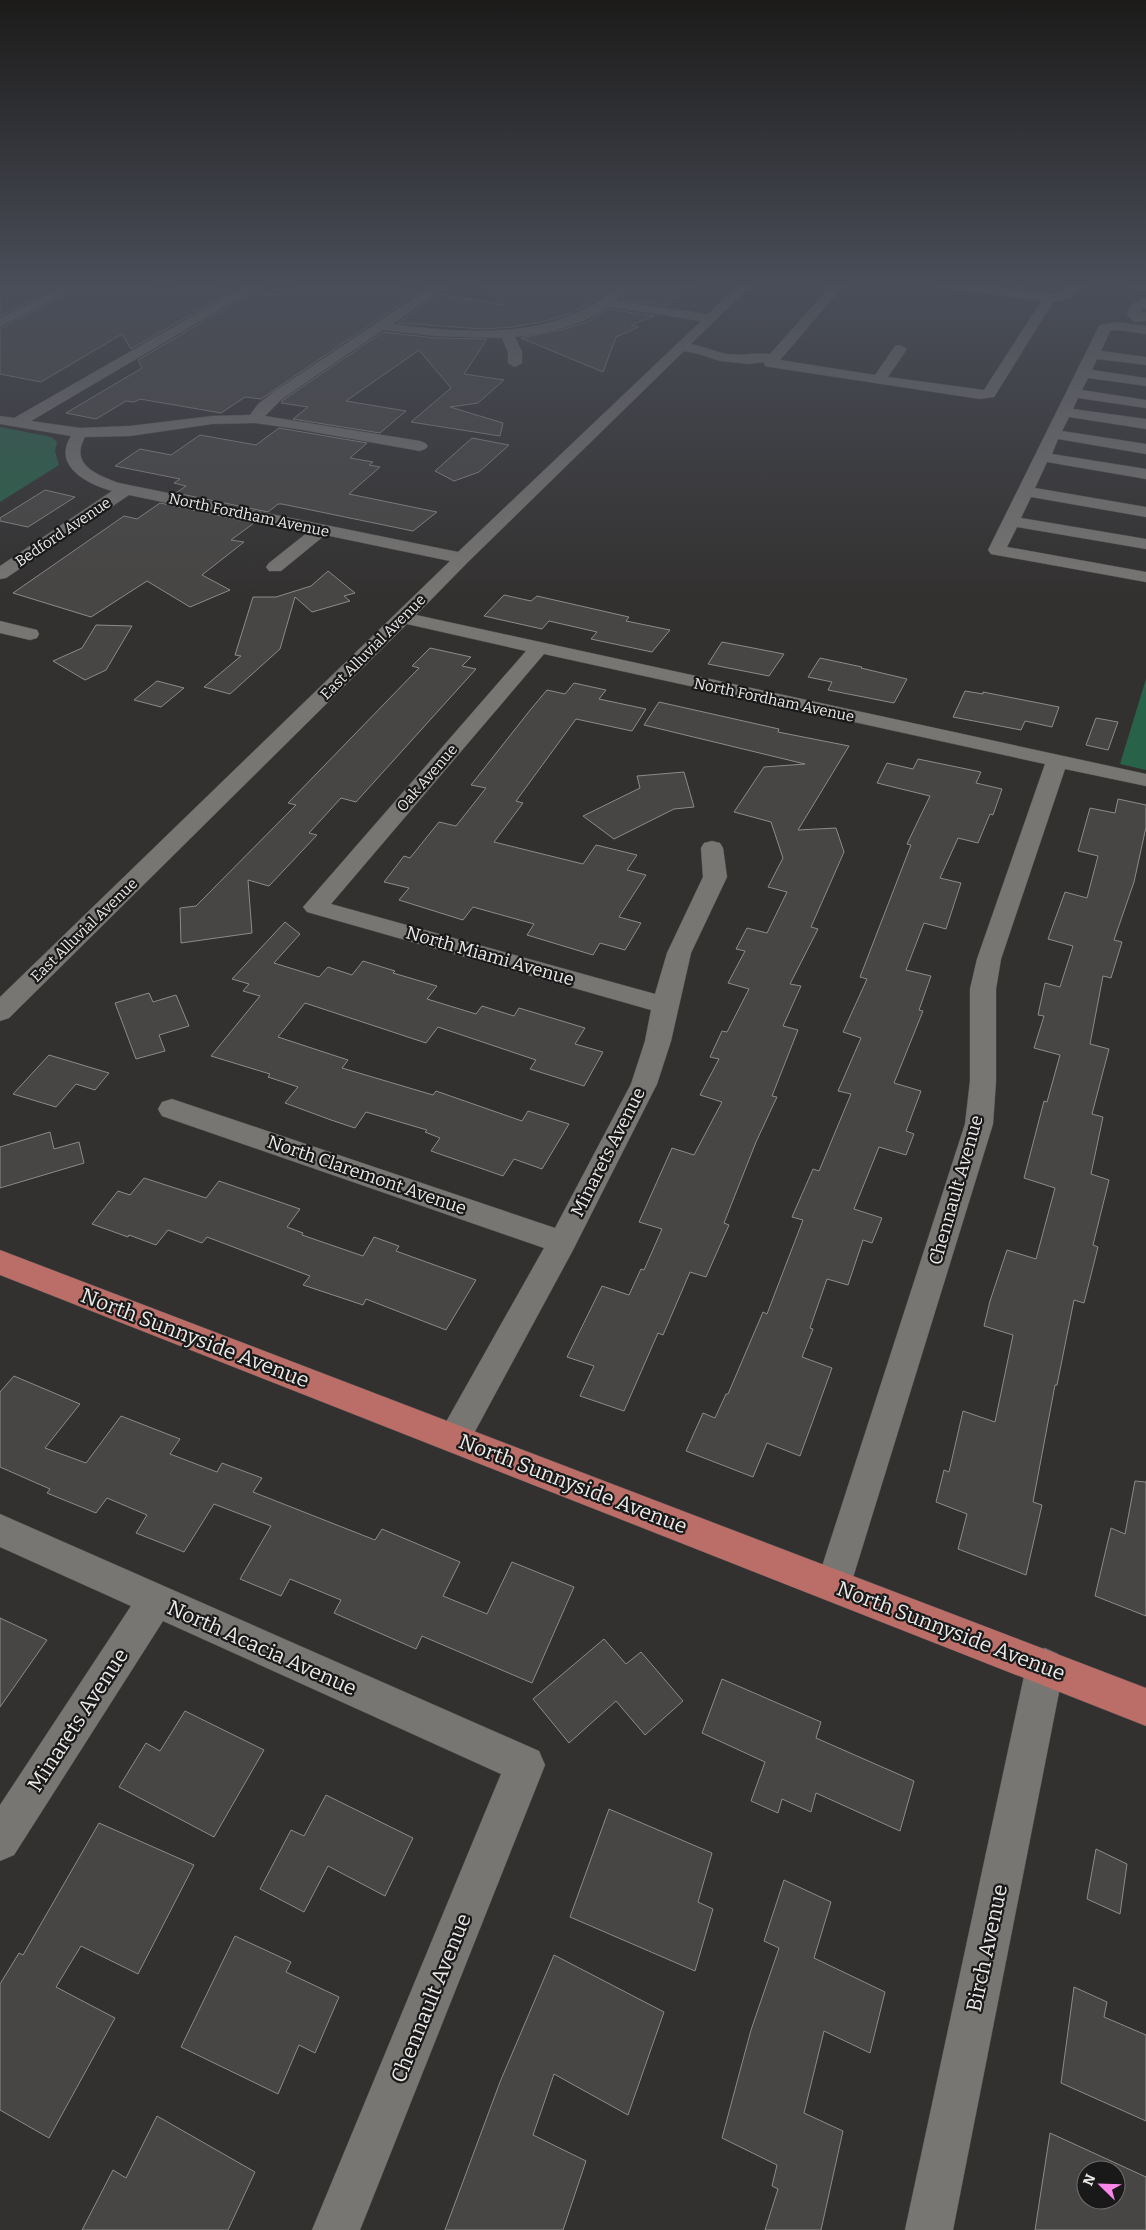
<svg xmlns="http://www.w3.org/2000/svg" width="1146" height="2230" viewBox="0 0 1146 2230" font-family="Bitter,serif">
<rect width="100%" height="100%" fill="#333130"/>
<g fill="#286349">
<path d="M0 427 51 437 57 442 55 451 59 465 0 502Z"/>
<path d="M1146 679V770L1120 764Z"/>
</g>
<g fill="#484644" stroke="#8d8a88" fill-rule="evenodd">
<path d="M0 283H64L0 316Z"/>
<path d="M87 283H118L175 292 189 284 234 290 131 349 122 334 41 382 0 374V329Z"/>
<path d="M307 283H371L420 291 261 399 245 397 221 413 140 399 134 402 126 401 96 419 66 413 142 368 138 360 253 292 281 296Z"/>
<path d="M482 283H618L596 300 570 314 542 322 513 327 483 329 398 323 438 294 504 305Z"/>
<path d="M636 283H692L668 306 621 300Z"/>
<path d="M609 309 654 316 631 325 639 327 616 337 603 372 521 338 565 329 589 321Z"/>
<path d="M383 332 435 338 487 339 464 374 504 380 478 403 450 407 503 423 500 436 411 422 451 388 419 350 346 401 406 411 380 433 293 419 308 407 281 403 283 400Z"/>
<path d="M279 428 367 443 350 458 373 462 369 465 380 467 349 494 437 512 413 531 282 504H278L268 512 176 493 186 486 174 483 180 479 115 466 140 449 171 455 200 435 256 445Z"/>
<path d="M472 438 509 445 479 472 454 481 435 471Z"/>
<path d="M45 490 75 497 28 527 0 521V518Z"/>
<path d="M160 503 254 523 231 540 244 542 202 575 230 590 190 607 147 581 91 617 13 593 124 516 137 519Z"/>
<path d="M328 571 355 593 344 596 350 601 312 612 295 597 280 649 230 694 204 687 241 656 235 655 253 597H276L311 586Z"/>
<path d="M504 595 531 601 537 596 629 617 626 621 670 630 652 652 591 639 597 632 549 621 542 629 484 616Z"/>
<path d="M96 625 132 626 106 670 85 680 53 661 82 648Z"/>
<path d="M722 642 784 654 769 676 708 664Z"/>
<path d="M430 648 471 657 462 666 476 669 356 802 341 798 309 833 317 835 269 886 248 880 252 933 181 943 180 908 196 906 296 805 288 803 419 668 412 666Z"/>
<path d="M820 658 862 667 861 668 907 679 894 703 828 690 832 682 808 677Z"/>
<path d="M157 681 184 688 161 707 134 700Z"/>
<path d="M574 683 606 690 599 699 646 709 632 731 576 719 516 801 523 803 494 842 583 864 596 845 637 855 627 870 646 875 619 917 641 923 625 950 600 943 593 955 527 935 534 924 473 907 463 920 399 900 409 888 384 882 404 856 410 858 439 822 456 826 486 788 471 785 531 709 547 690 565 694Z"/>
<path d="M965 691 983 694V692L1059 707 1052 727 1025 721 1021 730 953 717Z"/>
<path d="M659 702 779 729 778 732 849 746 798 830 836 828 844 852 811 927 818 929 790 984 801 986 783 1026 798 1030 772 1096 777 1097 756 1142 724 1223 729 1225 706 1277 690 1272 663 1335 658 1333 624 1411 580 1396 594 1366 567 1357 602 1286 629 1295 641 1269 644 1270 662 1229 639 1222 672 1148 694 1155 722 1102 700 1095 719 1059 710 1057 722 1031 727 1032 749 989 728 983 745 951 736 949 747 928 767 933 787 892 768 887 783 858 771 822 734 812 764 767 805 764 644 725Z"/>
<path d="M1096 718 1118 722 1108 750 1086 745Z"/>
<path d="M918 759 981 772 976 783 1002 789 993 815 990 814 978 843 958 838 940 878 961 883 946 929 924 923 906 970 931 976 919 1010 923 1011 894 1083 921 1091 906 1131 914 1134 906 1155 879 1147 854 1209 882 1218 872 1243 863 1240 848 1285 827 1279 810 1328 813 1329 802 1357 832 1368 811 1426 800 1456 767 1443 753 1477 686 1451 703 1413 715 1418 726 1394H728L763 1312 767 1314 803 1220 792 1217 813 1169 819 1171 851 1094 838 1091 861 1038 843 1032 867 979 860 977 911 845 907 844 930 796 877 783 887 763 913 769Z"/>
<path d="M684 772 694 807 674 809 614 839 583 816 640 788 637 776Z"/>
<path d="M1118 799 1146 805V827L1134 882 1114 940 1122 942 1111 978 1103 976 1090 1044 1109 1049 1092 1114 1103 1117 1091 1174 1109 1180 1093 1245 1098 1247 1084 1303 1074 1300 1057 1385H1055L1033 1502 1042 1505 1026 1575 958 1549 967 1514 936 1502 944 1470 949 1472 963 1411 995 1422 1013 1335 984 1326 990 1301 1007 1250 1036 1259 1055 1188 1024 1178 1044 1101 1047 1102 1060 1055 1034 1048 1044 1016 1038 1015 1045 983 1060 987 1073 946 1048 939 1065 892 1087 898 1098 856 1078 851 1090 808 1115 813Z"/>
<path d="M285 922 300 934 274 963 319 977 328 967 352 975 363 961 395 971 393 973 437 986 427 999 476 1014 482 1006 514 1016 519 1008 585 1028 575 1044 603 1052 584 1086 530 1069 536 1060 438 1027 426 1043 305 1003 278 1037 348 1060 342 1068 433 1095 436 1091 522 1121 528 1111 569 1124 542 1169 514 1159 503 1176 431 1151 440 1138 425 1132 427 1130 366 1112 355 1128 331 1120 285 1103 298 1087 268 1077 270 1074 211 1056 260 996 243 991 249 984 232 979Z"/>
<path d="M149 993 153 1002 176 995 189 1026 159 1035 165 1051 136 1059 115 1003Z"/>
<path d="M49 1055 109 1073 95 1090 76 1084 56 1107 13 1094Z"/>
<path d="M50 1132 54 1149 79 1142 84 1163 0 1188V1147Z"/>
<path d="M144 1178 206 1198 219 1181 300 1209 287 1227 303 1233 302 1235 363 1256 374 1237 399 1246 396 1251 476 1280 446 1330 366 1299 363 1305 303 1285 310 1276 207 1237 202 1243 168 1230 156 1245 129 1235 128 1237 92 1224 118 1191 130 1195Z"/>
<path d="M14 1376 80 1404 45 1448 86 1463 121 1416 180 1439 170 1454 217 1472 222 1463 262 1478 253 1492 375 1540 382 1529 460 1562 443 1596 487 1614 512 1562 574 1587 532 1683 422 1636 416 1649 334 1613 341 1600 290 1579 281 1596 240 1579 271 1526 214 1504 184 1552 136 1533 147 1515 107 1498 96 1513 47 1493 50 1489 0 1467V1392Z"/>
<path d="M1135 1481 1146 1482V1616L1095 1596 1111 1528 1125 1534Z"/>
<path d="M0 1618 47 1640 0 1707Z"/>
<path d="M604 1639 626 1664 641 1652 683 1701 645 1735 616 1701 569 1743 533 1699Z"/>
<path d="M722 1679 821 1722 816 1738 914 1781 900 1831 816 1793 811 1812 782 1799 778 1813 751 1801 765 1762 702 1733Z"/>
<path d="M185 1711 264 1750 214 1837 119 1787 146 1743 160 1751Z"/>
<path d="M326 1795 413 1838 385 1896 328 1866 304 1912 260 1889 291 1830 304 1836Z"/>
<path d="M609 1809 712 1853 698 1902 713 1909 695 1971 570 1917Z"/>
<path d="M99 1823 194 1865 138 1974 81 1946 56 1987 115 2018 49 2138 0 2110V1984L19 1953 23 1955Z"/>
<path d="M1096 1849 1127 1864 1120 1914 1087 1899Z"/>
<path d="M784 1880 831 1902 814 1958 885 1992 870 2053 824 2031 804 2113 843 2131 821 2230H765L778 2189 772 2186 777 2165 722 2138 751 2030 779 1948 764 1941Z"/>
<path d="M235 1936 291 1962 286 1972 339 1997 315 2053 299 2045 278 2094 181 2047Z"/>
<path d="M554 1955 664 2012 628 2115 554 2074 533 2135 586 2161 563 2230H445L500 2082Z"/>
<path d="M1074 1987 1107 2002 1104 2017 1146 2035V2121L1061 2083Z"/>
<path d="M157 2116 255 2172 228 2230H82L113 2170 126 2178Z"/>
<path d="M1050 2133 1146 2177V2230H1035ZM1086 2170H1116V2200H1086Z"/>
</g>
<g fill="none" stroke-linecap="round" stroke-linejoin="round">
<defs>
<g id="minor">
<path d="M69 283H85L0 327V318Z"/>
<path d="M250 283H265L31 421 80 428 130 426 212 416 250 415 258 404 272 393 436 283 449 284 393 324C470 334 561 341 621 283H634L617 301 708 314 740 283H753L691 344C702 346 711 350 722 353 739 357 754 352 770 354L833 283H846L780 360 875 375 895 346 900 345 907 349 888 377 984 390 1041 301 940 287 934 283H969L1049 294 1061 292 1071 283H1084L1070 298 1053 302 996 394 994 397 980 399 770 367 765 366 764 362 749 364 720 361 699 354 684 351 468 562 416 615 1146 774V786L1065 769 1001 959 996 989V1081L993 1124 847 1597 834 1602 821 1597 816 1585 965 1124 970 1081V989L977 959 1045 764 544 654 331 904 655 994 667 953 703 877 701 848 704 843 712 841 720 843 723 848 727 877 691 953 671 1041 657 1084 573 1250 466 1448 454 1453 442 1448 437 1438 544 1248 162 1116 158 1109 162 1102 172 1099 555 1228 631 1084 645 1041 651 1010 307 912 303 907 526 651 407 624 9 1018 0 1021V997L450 561 325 535 281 571H269L266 567 269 563 308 532 129 495 6 578 0 579V566L112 491C87 484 52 466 71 436L0 424V416L14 418ZM609 307 701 321 458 552 119 483C98 475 69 465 85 437L130 436 212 424 255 423 297 429 420 451 425 449 428 446 425 443 420 441 265 416 282 399 383 330 435 336 502 338 508 352V363L515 367 522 363V352L515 337C547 334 583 325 609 307Z"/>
<path d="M1146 298V308L1142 309 1141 313 1146 312V321L1134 322 1127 314 1132 304Z"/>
<path d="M1117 322 1146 326V334L1117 330 1110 331 1101 351 1146 357V365L1097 359 1092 370 1146 378V386L1088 378 1082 390 1146 400V408L1078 398 1073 409 1146 419V429L1069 417 1062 431 1146 444V454L1058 439 1052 454 1146 469V479L1047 462 1035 488 1146 507V517L1031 497 1021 518 1146 539V549L1017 527 1007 547 1146 572V582L991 554 988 550 1098 328 1100 325Z"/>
<path d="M0 621 37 630 39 634 37 638 30 640 0 633Z"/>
<path d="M0 1514 539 1751 545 1765 360 2230H312L501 1774 163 1621 14 1855 0 1861V1805L131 1606 0 1547Z"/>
<path d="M1045 1648 1058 1654 1064 1667 953 2230H905L1026 1667 1032 1654Z"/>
</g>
<g id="major">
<path d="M1123 283H1146V289L1129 287Z"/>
<path d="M0 1250 1146 1688V1726L0 1275Z"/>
</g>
</defs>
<use href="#minor" stroke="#514f4e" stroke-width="1"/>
<use href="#major" stroke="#514f4e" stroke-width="1"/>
<use href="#minor" fill="#787673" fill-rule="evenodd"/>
<use href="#major" fill="#bb6d68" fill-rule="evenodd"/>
</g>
<linearGradient id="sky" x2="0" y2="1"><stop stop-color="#1c1b1a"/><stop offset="0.48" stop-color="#4a4e59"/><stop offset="1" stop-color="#4a4e59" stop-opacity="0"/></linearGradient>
<rect width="1146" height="595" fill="url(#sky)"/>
<g text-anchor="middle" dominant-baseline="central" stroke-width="4.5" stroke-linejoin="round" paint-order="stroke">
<g font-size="15" fill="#ebeae9" stroke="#1a1919">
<text transform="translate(249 515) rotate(12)">North Fordham Avenue</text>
<text transform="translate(63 532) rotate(-34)">Bedford Avenue</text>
<text transform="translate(373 647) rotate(-45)">East Alluvial Avenue</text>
<text transform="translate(774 700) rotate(12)">North Fordham Avenue</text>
<text transform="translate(427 778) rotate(-49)">Oak Avenue</text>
<text transform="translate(84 930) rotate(-44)">East Alluvial Avenue</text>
</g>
<g font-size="18" fill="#ebeae9" stroke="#1a1919">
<text transform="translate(490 956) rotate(16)">North Miami Avenue</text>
<text transform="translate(608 1152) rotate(-63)">Minarets Avenue</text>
<text transform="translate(367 1175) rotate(19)">North Claremont Avenue</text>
<text transform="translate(956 1190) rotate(-74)">Chennault Avenue</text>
</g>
<g font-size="21" fill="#ebeae9" stroke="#1a1919">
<text transform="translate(195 1338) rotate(21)">North Sunnyside Avenue</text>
<text transform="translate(573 1484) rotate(21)">North Sunnyside Avenue</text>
<text transform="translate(951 1631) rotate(21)">North Sunnyside Avenue</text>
<text transform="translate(262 1648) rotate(24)">North Acacia Avenue</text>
<text transform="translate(78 1720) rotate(-57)">Minarets Avenue</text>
<text transform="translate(987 1948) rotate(-78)">Birch Avenue</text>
<text transform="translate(431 1998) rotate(-68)">Chennault Avenue</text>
</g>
</g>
<g transform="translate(1101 2185) rotate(293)"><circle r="24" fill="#1a1919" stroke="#6e6d6c"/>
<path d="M0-4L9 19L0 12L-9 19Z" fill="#f987e8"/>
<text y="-8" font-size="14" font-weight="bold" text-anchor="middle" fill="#ebeae9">N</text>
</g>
</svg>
